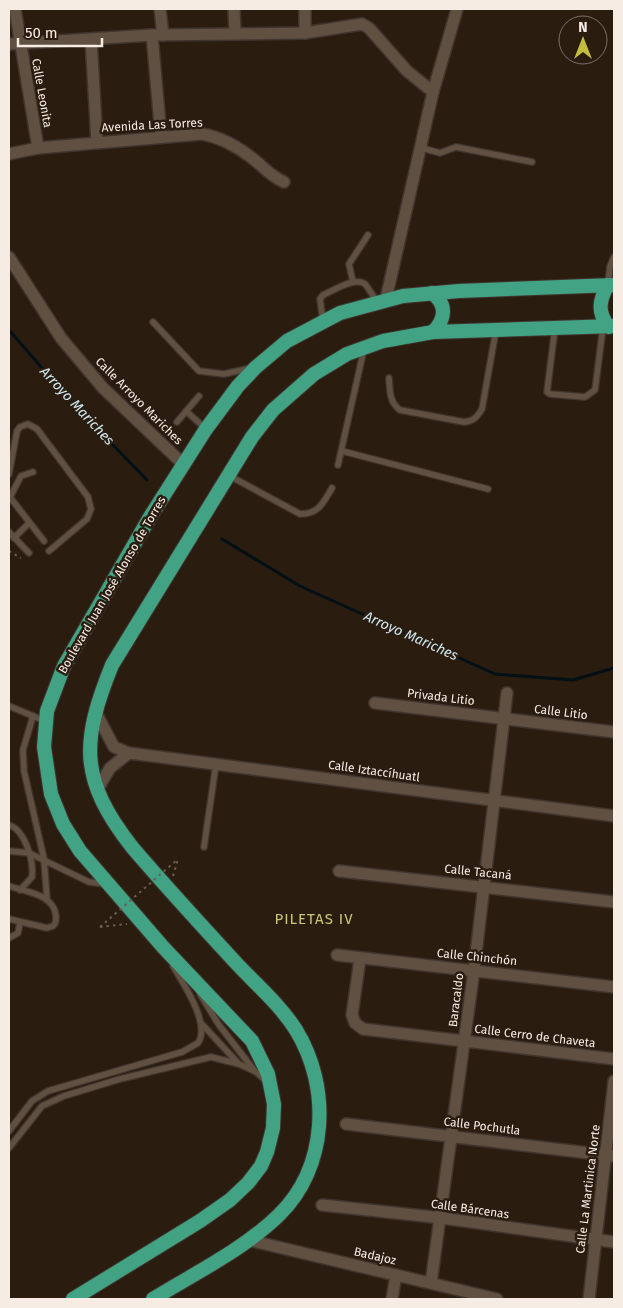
<svg xmlns="http://www.w3.org/2000/svg" width="623" height="1308" viewBox="0 0 623 1308" font-family="'Fira Sans',sans-serif">
<rect width="100%" height="100%" fill="#2a1d10"/>
<g fill="none" stroke-linecap="round" stroke-linejoin="round">
<g stroke="#020f15" stroke-width="3">
<path d="M9 330 76 407 147 480"/>
<path d="M222 539 300 586 495 674 573 680 614 668"/>
</g>
<defs>
<g id="service">
<path d="M422 148 440 153 456 147 532 162"/>
<path d="M353 282 349 264 368 235"/>
<path d="M608 284 610 266 614 257"/>
<path d="M323 321 320 299 323 295C333 291 355 276 365 284 369 289 373 296 377 301"/>
<path d="M153 322 199 371 224 374 251 368"/>
<path d="M555 328 547 392 550 394 585 397 595 390 603 327"/>
<path d="M389 378C390 390 389 402 400 410L464 422C474 421 477 417 482 409L496 330"/>
<path d="M186 411 206 429"/>
<path d="M177 422 199 396"/>
<path d="M342 451 488 489"/>
<path d="M338 465 364 349"/>
<path d="M9 474 17 431 20 427 28 424 37 429 88 497 91 509 87 519 49 551"/>
<path d="M228 475 300 514C319 514 323 503 332 488"/>
<path d="M9 496 44 541"/>
<path d="M9 499 21 476 33 472"/>
<path d="M9 532 29 553"/>
<path d="M14 538 29 523"/>
<path d="M9 706 45 721"/>
<path d="M33 716 23 750 24 771 44 859 47 899"/>
<path d="M9 825C25 830 34 861 32 877L20 890"/>
<path d="M204 847 216 764"/>
<path d="M9 851 29 853 89 882 105 884"/>
<path d="M9 886C26 892 54 894 56 916 56 921 56 923 53 926L47 928 9 919"/>
<path d="M9 938 18 933 20 923"/>
<path d="M200 994 219 1025 254 1070"/>
<path d="M201 1023 237 1062"/>
<path d="M9 1131 32 1101 48 1091 182 1052 198 1043C211 1024 183 983 173 966"/>
<path d="M9 1148 42 1106 64 1096 120 1079 211 1057 239 1064 256 1072 267 1082"/>
</g>
<g id="minor">
<path d="M15 9 38 148"/>
<path d="M160 9 163 35"/>
<path d="M234 9 235 33"/>
<path d="M305 9V33"/>
<path d="M152 35 161 136"/>
<path d="M91 39 97 142"/>
<path d="M9 44 152 35 305 33 362 24 369 28 407 71 433 92"/>
<path d="M9 154 38 148 202 134C220 137 238 147 252 158 264 167 270 176 284 182"/>
<path d="M9 257 61 338 103 388 183 464"/>
<path d="M386 299 433 92 457 9"/>
<path d="M375 703 614 732"/>
<path d="M95 711 114 747 129 753 614 816"/>
<path d="M97 790 110 768 129 753"/>
<path d="M339 871 614 902"/>
<path d="M337 955 614 987"/>
<path d="M360 959 352 1015 355 1023 363 1029 614 1059"/>
<path d="M346 1124 614 1156"/>
<path d="M322 1205 442 1218 614 1242"/>
<path d="M248 1240 497 1299"/>
<path d="M431 1283 474 970 507 693"/>
<path d="M392 1299 396 1275"/>
<path d="M589 1299 614 1081"/>
</g>
<g id="primary">
<path d="M608 285C599 300 597 313 609 327"/>
<path d="M432 293C447 304 446 319 433 332"/>
<path d="M73 1299 200 1221 230 1200 248 1183 261 1166 267 1152 273 1128 274 1104 268 1074 252 1041 163 947 80 851 63 824 51 794 44 747 47 711 64 666 150 517 206 429 238 386 255 368 287 341 340 313 403 296 459 291 614 285"/>
<path d="M153 1299C195 1273 243 1250 279 1215 328 1167 331 1087 296 1030 281 1006 257 985 238 965 202 926 166 887 132 847 79 779 81 742 112 665L252 437 273 410 314 374 347 354 383 341 433 332 614 326"/>
</g>
</defs>
<use href="#service" stroke="#40352e" stroke-width="8"/>
<use href="#minor" stroke="#40352e" stroke-width="14"/>
<use href="#primary" stroke="#40352e" stroke-width="16"/>
<g stroke="#6a5e53" stroke-width="2" stroke-dasharray="2.5 4" stroke-linecap="butt">
<path d="M9 551 21 558"/>
<path d="M173 876 178 859"/>
<path d="M100 927 127 924"/>
</g>
<use href="#service" stroke="#5f5042" stroke-width="5.5"/>
<use href="#minor" stroke="#5f5042" stroke-width="11"/>
<use href="#primary" stroke="#42a284" stroke-width="14"/>
<path stroke="#6a5e53" stroke-width="2" stroke-dasharray="2.5 4" stroke-linecap="butt" d="M100 927 178 859"/>
</g>
<g text-anchor="middle" dominant-baseline="central" stroke-width="5" stroke-linejoin="round" paint-order="stroke">
<g font-size="12" fill="#f6ece4" stroke="#2a1d10">
<text transform="translate(42 93) rotate(80)">Calle Leonita</text>
<text transform="translate(152 125) rotate(-3)">Avenida Las Torres</text>
<text transform="translate(139 401) rotate(45)">Calle Arroyo Mariches</text>
<text transform="translate(112 585) rotate(-60)">Boulevard Juan José Alonso de Torres</text>
<text transform="translate(441 697) rotate(7)">Privada Litio</text>
<text transform="translate(561 712) rotate(7)">Calle Litio</text>
<text transform="translate(374 771) rotate(8)">Calle Iztaccíhuatl</text>
<text transform="translate(478 872) rotate(6)">Calle Tacaná</text>
<text transform="translate(477 957) rotate(6)">Calle Chinchón</text>
<text transform="translate(456 1000) rotate(-83)">Baracaldo</text>
<text transform="translate(535 1036) rotate(7)">Calle Cerro de Chaveta</text>
<text transform="translate(482 1126) rotate(7)">Calle Pochutla</text>
<text transform="translate(588 1189) rotate(-83)">Calle La Martinica Norte</text>
<text transform="translate(470 1209) rotate(8)">Calle Bárcenas</text>
<text transform="translate(375 1256) rotate(13)">Badajoz</text>
</g>
<g font-size="14" font-style="italic" fill="#cee7f1" stroke="#2a1d10">
<text transform="translate(77 406) rotate(47)">Arroyo Mariches</text>
<text transform="translate(411 636) rotate(24)">Arroyo Mariches</text>
</g>
<g font-size="15" letter-spacing="1" fill="#cac779" stroke="#2a1d10">
<text x="314" y="919">PILETAS IV</text>
</g>
</g>
<rect width="623" height="1308" fill="none" stroke="#f6ece4" stroke-width="20"/>
<g transform="translate(583 40)"><circle r="24" fill="#2a1d10" stroke="#7c7065"/>
<path d="M0-4L9 19L0 12L-9 19Z" fill="#c3bd3f"/>
<text y="-8" font-size="14" font-weight="bold" text-anchor="middle" fill="#f6ece4">N</text>
</g>
<path d="M18 38v8h84v-8" fill="none" stroke="#f6ece4" stroke-width="2.5"/>
<text x="25" y="38" font-size="15" fill="#f6ece4" stroke="#2a1d10" stroke-width="4" paint-order="stroke">50 m</text>
</svg>
